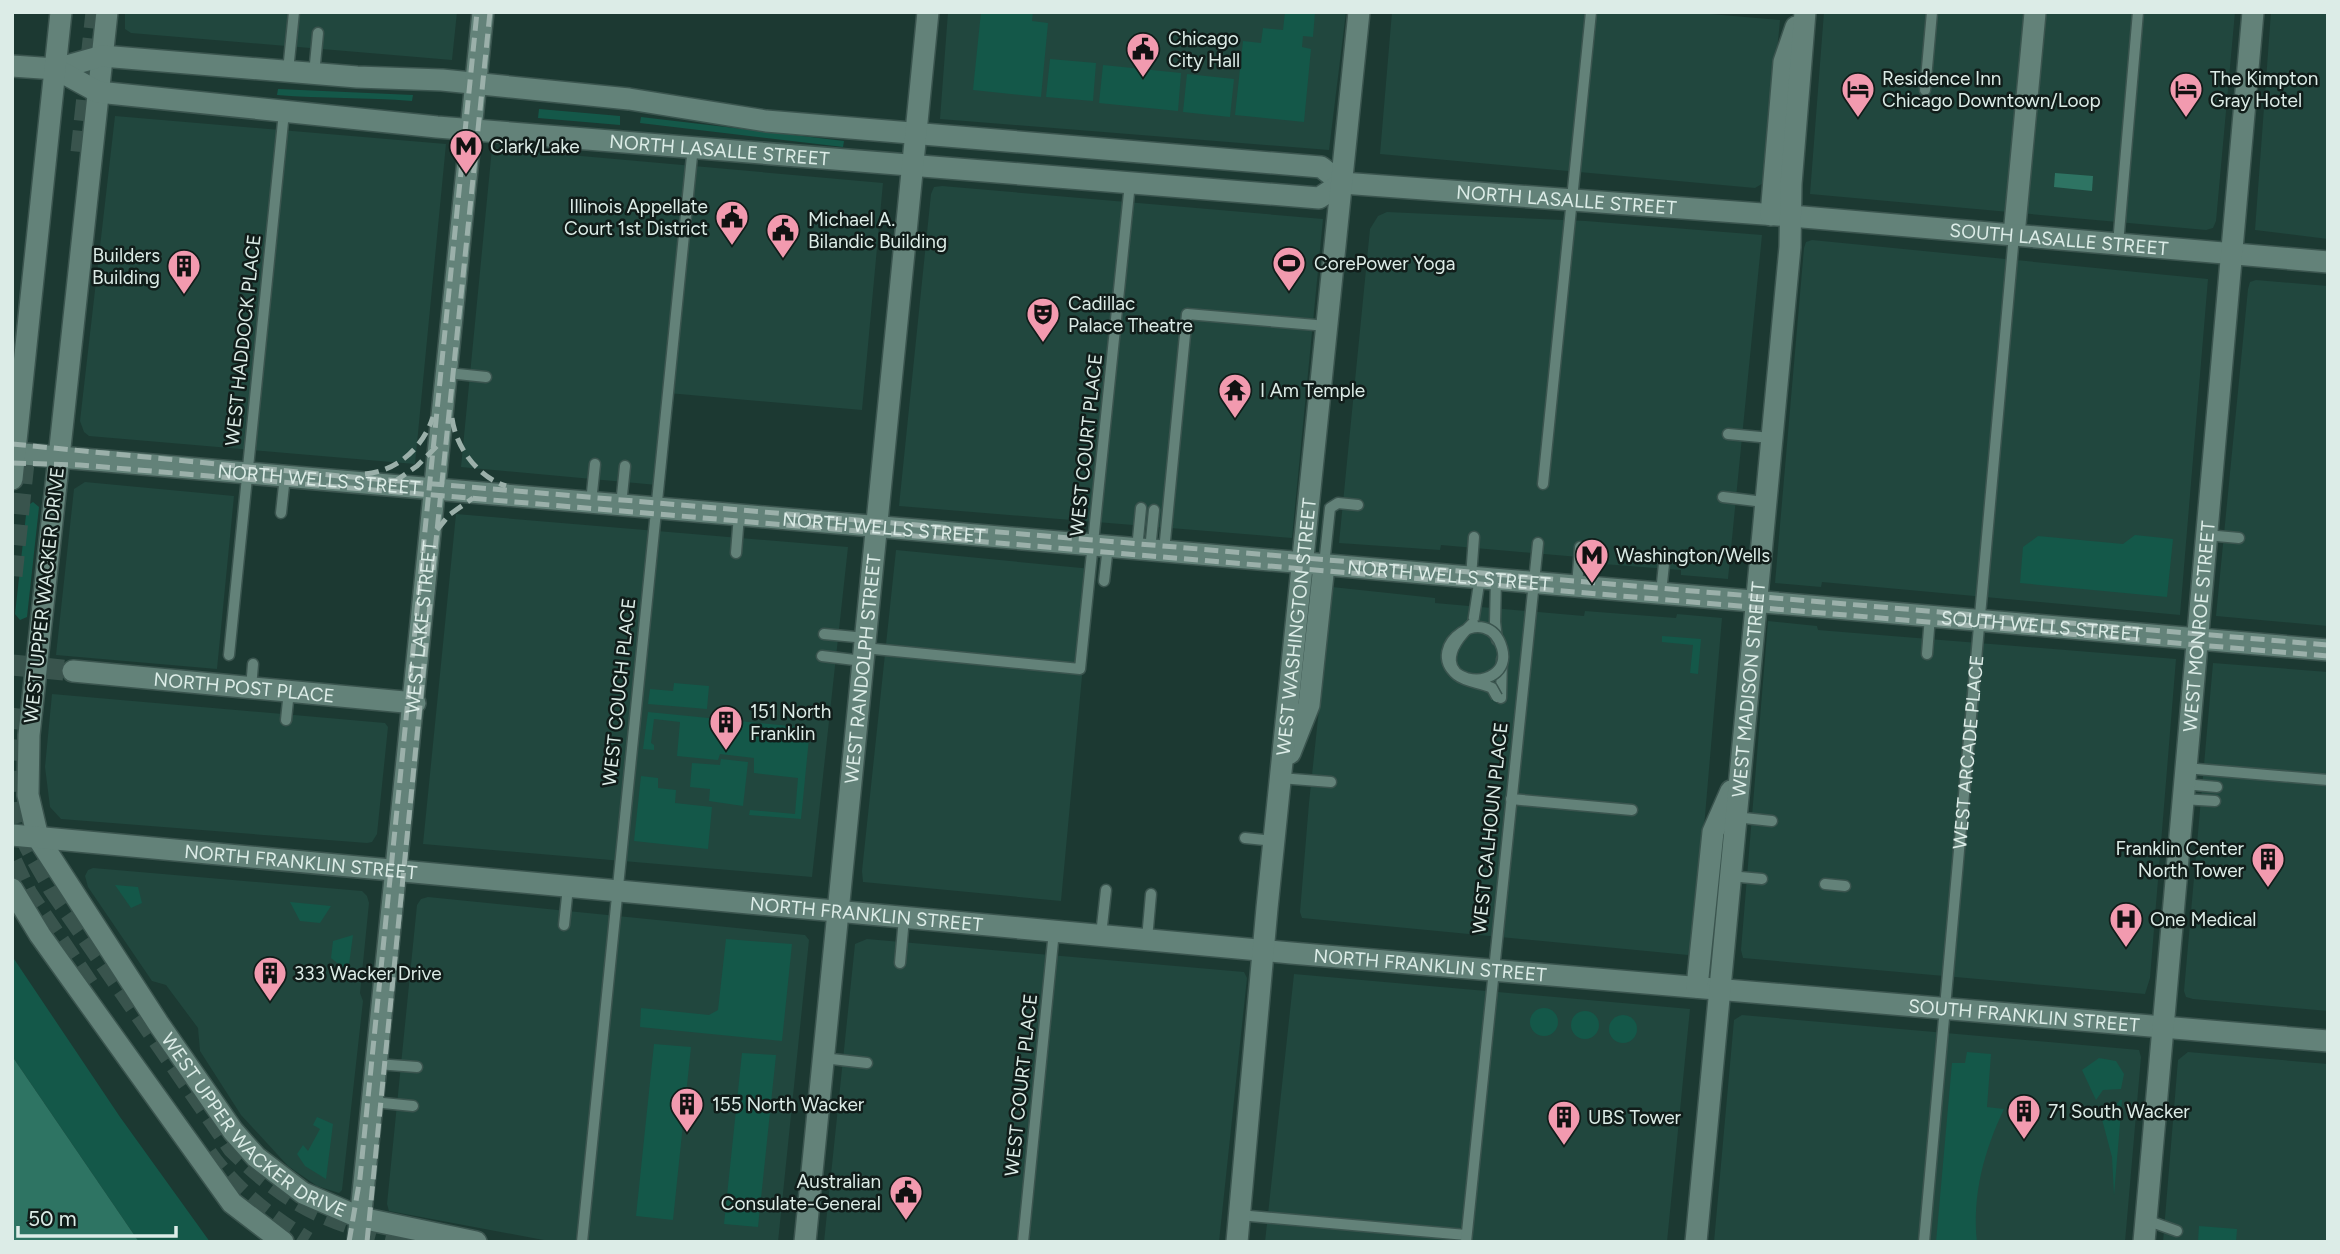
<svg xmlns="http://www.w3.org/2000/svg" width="2340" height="1254" viewBox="0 0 2340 1254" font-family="Figtree,sans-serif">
<rect width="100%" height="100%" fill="#1c3932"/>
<g fill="#21473e">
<path d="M125 12H457L452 60 131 33 125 29Z"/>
<path d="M948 12H1346L1329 150 940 119Z"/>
<path d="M1392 12H1687L1780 20 1765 182 1755 188 1380 154Z"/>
<path d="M1824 12H2235L2216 221 2213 228 2206 230 1810 194Z"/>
<path d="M2271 12H2328V239L2255 230Z"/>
<path d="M115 116 446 144 415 464 89 436 84 432 80 421Z"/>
<path d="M492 148 883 183 862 410 668 393 657 485 461 467Z"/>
<path d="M942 186 1323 219 1292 538 899 506 931 194 934 187Z"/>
<path d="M1387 212 1586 221 1762 235 1728 579 1681 575V570L1590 563V558L1441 545 1440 550 1339 543 1370 229 1378 216Z"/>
<path d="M1812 240 2208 279 2180 615 1822 582 1821 587 1775 583 1804 248 1806 242Z"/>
<path d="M2256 280 2328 286V626L2216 616 2248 289 2250 282Z"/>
<path d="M85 482 234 496 217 669 56 655 74 489Z"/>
<path d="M456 514 848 547 812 877 423 844Z"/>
<path d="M896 550 1092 569 1061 901 863 882 862 871Z"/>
<path d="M1332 587 1435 598V603L1584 616 1585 611 1676 618 1677 614 1722 618 1694 944 1688 955 1302 918 1300 912 1309 803Z"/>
<path d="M1768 621 1817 626 1818 630 2176 659 2150 978 2145 994 1743 958 1741 950Z"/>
<path d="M2213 663 2328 672V1011L2193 999 2186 997 2184 991Z"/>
<path d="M52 694 385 723 388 727 377 834 372 842 367 843 61 819 50 807 45 767Z"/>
<path d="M93 868 362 891 367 896 369 903 360 993 363 1001 342 1190 339 1193 317 1186 288 1166 241 1115 200 1051 198 1028 166 985 152 981 88 887 85 876 88 870Z"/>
<path d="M428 897 805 935 809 940 778 1242H554L389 1211 387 1204 417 905 421 899Z"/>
<path d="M867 939 1244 972 1247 978 1219 1242H824L855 944Z"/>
<path d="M1294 974 1690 1009 1667 1242H1265Z"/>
<path d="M1742 1015 2139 1050 2141 1057 2125 1242H1714L1734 1020Z"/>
<path d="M2188 1052 2328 1064V1242H2163L2178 1060Z"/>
</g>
<g fill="#145849">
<path d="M981 12H1033L1032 21 1048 23 1041 97 973 90Z"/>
<path d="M1285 12H1315L1313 37 1303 36 1302 47 1311 49 1304 122 1235 115 1243 41 1261 43 1263 28 1283 30Z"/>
<path d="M1050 59 1096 63 1093 101 1046 97Z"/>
<path d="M1103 65 1181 73 1178 111 1099 103Z"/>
<path d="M1187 74 1234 79 1230 117 1183 112Z"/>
<path d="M278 89 413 95 412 101C367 97 322 99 277 95Z"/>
<path d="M539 109 620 116V125L538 118Z"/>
<path d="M641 117 844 141 843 147 640 123Z"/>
<path d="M33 502 39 507 27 617 20 620 15 614 27 506Z"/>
<path d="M2135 535 2173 539 2167 597 2020 583 2023 547 2038 536 2123 544Z"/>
<path d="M1662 636 1701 639 1698 674 1690 673 1693 645 1662 642Z"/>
<path d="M674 683 709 686 707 709 648 704 650 689 673 691Z"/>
<path d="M648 712 810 728 801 819 749 815 750 810 795 814 798 778 754 773V758L720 754 718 760 677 756 680 722 654 719 651 743 654 745V750L643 749Z"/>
<path d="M721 759 748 762 743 806 709 801 710 789 690 787 692 763 720 765Z"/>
<path d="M641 776 658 778V788L676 790 675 803 712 807 708 849 634 841Z"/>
<path d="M115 885 138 887 142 903 131 908Z"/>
<path d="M290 902 331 906 320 923 300 921Z"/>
<path d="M353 935 348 972 331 958 333 941Z"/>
<path d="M726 939 792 944 782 1041 640 1027 641 1008 709 1015 718 1010Z"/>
<path d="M12 956 120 1117 210 1242H139L12 1056Z"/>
<circle cx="1544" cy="1022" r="14"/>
<circle cx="1585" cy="1025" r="14"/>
<circle cx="1623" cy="1029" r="14"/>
<path d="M654 1044 691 1047 673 1220 636 1216Z"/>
<path d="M1967 1052 1991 1054 1987 1107 2004 1109C1984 1151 1972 1195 1977 1242H1936L1952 1063H1965Z"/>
<path d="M742 1053 776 1055 758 1227 724 1224Z"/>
<path d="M2099 1058 2116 1061 2124 1074 2121 1089 2103 1090 2096 1100 2082 1070Z"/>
<path d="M2120 1100H2122L2114 1195 2112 1157 2099 1108H2114Z"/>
<path d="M317 1117 333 1124 326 1179 305 1166 297 1154 303 1145 308 1151 320 1129 313 1125Z"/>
<path d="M2199 1226 2237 1229 2236 1242H2198Z"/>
</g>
<g fill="#2e7463">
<path d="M2055 173 2093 176 2092 191 2054 187Z"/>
<path d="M12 1056 139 1242H12Z"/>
</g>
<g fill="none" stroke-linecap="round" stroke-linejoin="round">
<path stroke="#39544d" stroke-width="21" stroke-dasharray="21 10" stroke-linecap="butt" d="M12 665 73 671"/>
<g stroke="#39544d" stroke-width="21" stroke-dasharray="21 10" stroke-linecap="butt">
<path d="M81 152 96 12"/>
<path d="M12 576 25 453"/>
<path d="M22 709C16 753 10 803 29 845 36 859 45 873 53 888L233 1148C296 1210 337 1224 422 1242"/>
<path d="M12 862 27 894 94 993"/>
<path d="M207 1154C233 1191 269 1219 307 1242"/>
</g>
<defs>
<g id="lane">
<path d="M288 71 294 12"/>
<path d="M314 74 318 33"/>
<path d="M1925 90 1932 12"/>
<path d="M2118 244 2138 12"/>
<path d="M448 373 486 377"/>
<path d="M1728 434 1771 438"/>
<path d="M1543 484 1591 12"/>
<path d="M1723 497 1764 502"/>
<path d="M591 502 595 464"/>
<path d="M621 505 625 466"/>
<path d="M281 513 285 476"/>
<path d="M2206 535 2239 538"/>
<path d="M1137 549 1141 508"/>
<path d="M1150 550 1154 510"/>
<path d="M1164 551 1187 314 1327 326"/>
<path d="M736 553 739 515"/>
<path d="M1324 565 1330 508 1338 503 1358 505"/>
<path d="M1471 577 1474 537"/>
<path d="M1496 579 1495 622 1497 640"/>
<path d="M1104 581 1108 546"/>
<path d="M1577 586 1580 547"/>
<path d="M1661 593 1665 554"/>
<path d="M1473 623 1480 577"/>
<path d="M824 634 866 638"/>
<path d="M864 648 1080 669 1130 183"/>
<path d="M1927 654 1930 616"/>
<path d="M229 655 284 112"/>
<path d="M822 656 863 661"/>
<path d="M251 688 253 664"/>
<path d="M1501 698 1502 659"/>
<path d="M286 720 289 691"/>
<path d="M2185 768 2328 780"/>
<path d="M1280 778 1331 782"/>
<path d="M2184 784 2217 787"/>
<path d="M1511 799 1632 810"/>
<path d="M2182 799 2215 801"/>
<path d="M1735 817 1772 821"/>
<path d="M1245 838 1274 841"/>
<path d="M1729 876 1762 879"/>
<path d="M1825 884 1845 886"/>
<path d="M564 925 568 887"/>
<path d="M1101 935 1106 890"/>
<path d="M1147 939 1151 894"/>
<path d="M900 963 904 918"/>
<path d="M823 1058 867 1063"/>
<path d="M377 1064 417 1067"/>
<path d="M373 1102 413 1106"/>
<path d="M1239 1215 1466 1235"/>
<path d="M2146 1220 2177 1231"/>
<path d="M582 1242 693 146"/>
<path d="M1023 1242 1054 931"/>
<path d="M1466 1242 1538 543"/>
<path id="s1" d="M1924 1242 2014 235"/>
</g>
<path id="street" d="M2014 235 2035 13"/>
<g id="secondary">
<path id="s2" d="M107 12 29 735 28 795 38 838 158 1023 233 1131 256 1157 303 1193 361 1218 476 1242"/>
<path id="s3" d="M12 66 56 69 102 56 357 77 442 80 629 99 766 121 1321 167 1342 183 1791 216 2328 262"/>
<path id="s4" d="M56 69 98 92 437 127 1319 198 1342 183"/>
<path d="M1771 215 1784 62 1796 27"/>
<path id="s5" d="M12 453 2328 650"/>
<path d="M12 479 61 12"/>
<path id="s6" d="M73 671 415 703"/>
<path d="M1290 753 1309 705 1324 565"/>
<path id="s7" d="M12 835 1291 953 2328 1041"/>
<path d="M12 889 40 935 232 1203 283 1242"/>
<path d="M1697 987 1713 832 1731 791"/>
<path id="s8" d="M358 1242 483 12"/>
<path id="s9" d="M805 1242 928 12"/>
<path id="s10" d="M1237 1242 1267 908 1359 12"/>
<path id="s11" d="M1696 1242 1790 247 1791 184 1805 12"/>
<path id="s12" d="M2144 1242 2253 12"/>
</g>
</defs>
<use href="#lane" stroke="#3b554f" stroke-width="13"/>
<use href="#street" stroke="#3b554f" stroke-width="24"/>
<use href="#secondary" stroke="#3b554f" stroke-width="24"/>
<use href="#lane" stroke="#638279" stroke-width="10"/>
<use href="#street" stroke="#638279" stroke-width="21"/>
<use href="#secondary" stroke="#638279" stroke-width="21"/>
<g stroke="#9bb0aa" stroke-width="5" stroke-dasharray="14 7" stroke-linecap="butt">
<path d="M452 418C456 448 478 477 506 486"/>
<path d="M12 444 340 476 2328 645"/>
<path d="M12 463 80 465 2328 656"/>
<path d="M365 474C398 471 423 447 433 417"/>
<path d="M394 482 417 466 437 446"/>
<path d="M437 530 449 515 473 498"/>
<path d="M433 570 490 12"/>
<path d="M349 1242 360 1178 477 12"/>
<path d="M367 1242 430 604"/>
</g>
<defs>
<path id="lane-bridge" d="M1473 623C1405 687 1516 698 1502 648 1488 600 1422 646 1457 675 1467 683 1481 682 1492 688L1497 697"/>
</defs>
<use href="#lane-bridge" stroke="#3b554f" stroke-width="13" stroke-linecap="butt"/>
<use href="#lane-bridge" stroke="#638279" stroke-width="10"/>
</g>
<defs>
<symbol id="civic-pin" viewBox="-11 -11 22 30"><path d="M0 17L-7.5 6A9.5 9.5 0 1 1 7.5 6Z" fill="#f29aaf" stroke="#111d1a"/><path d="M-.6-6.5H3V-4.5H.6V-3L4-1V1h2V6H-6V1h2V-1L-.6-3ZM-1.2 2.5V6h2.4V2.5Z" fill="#111"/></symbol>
<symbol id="hotel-pin" viewBox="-11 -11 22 30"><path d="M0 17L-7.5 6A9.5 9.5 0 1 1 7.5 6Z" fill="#f29aaf" stroke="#111d1a"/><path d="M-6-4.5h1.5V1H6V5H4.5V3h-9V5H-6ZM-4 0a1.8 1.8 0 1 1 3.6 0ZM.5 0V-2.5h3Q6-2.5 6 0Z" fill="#111"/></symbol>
<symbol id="metro-pin" viewBox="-11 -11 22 30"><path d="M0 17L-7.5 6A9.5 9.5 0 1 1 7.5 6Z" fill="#f29aaf" stroke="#111d1a"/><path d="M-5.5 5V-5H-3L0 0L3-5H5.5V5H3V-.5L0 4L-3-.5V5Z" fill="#111"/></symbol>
<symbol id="stadium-pin" viewBox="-11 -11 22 30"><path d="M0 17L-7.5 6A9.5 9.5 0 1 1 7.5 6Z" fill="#f29aaf" stroke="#111d1a"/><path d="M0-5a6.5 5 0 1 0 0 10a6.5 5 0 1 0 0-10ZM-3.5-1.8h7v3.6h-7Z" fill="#111"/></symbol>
<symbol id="building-pin" viewBox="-11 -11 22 30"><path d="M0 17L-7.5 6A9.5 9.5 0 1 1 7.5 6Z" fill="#f29aaf" stroke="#111d1a"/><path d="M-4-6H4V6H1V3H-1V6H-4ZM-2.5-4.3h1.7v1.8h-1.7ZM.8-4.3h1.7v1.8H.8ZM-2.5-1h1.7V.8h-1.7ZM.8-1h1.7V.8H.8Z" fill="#111"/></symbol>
<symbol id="theatre-pin" viewBox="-11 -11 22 30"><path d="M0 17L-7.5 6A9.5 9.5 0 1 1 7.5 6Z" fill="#f29aaf" stroke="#111d1a"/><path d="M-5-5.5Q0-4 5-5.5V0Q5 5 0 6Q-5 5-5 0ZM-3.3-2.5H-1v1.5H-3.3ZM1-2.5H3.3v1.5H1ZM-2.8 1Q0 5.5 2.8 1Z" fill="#111"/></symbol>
<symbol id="temple-pin" viewBox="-11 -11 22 30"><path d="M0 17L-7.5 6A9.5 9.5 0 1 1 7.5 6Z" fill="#f29aaf" stroke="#111d1a"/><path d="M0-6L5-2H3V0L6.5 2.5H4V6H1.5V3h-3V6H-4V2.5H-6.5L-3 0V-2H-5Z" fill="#111"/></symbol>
<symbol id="hospital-pin" viewBox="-11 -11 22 30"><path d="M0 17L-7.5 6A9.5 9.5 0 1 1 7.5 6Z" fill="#f29aaf" stroke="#111d1a"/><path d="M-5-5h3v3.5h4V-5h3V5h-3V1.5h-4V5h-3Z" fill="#111"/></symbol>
</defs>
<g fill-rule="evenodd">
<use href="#civic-pin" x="1124" y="30" width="38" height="52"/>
<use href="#hotel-pin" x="1839" y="70" width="38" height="52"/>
<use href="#hotel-pin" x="2167" y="70" width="38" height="52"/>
<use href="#metro-pin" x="447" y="127" width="38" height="52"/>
<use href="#civic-pin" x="713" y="198" width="38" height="52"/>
<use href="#civic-pin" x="764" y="211" width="38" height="52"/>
<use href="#stadium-pin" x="1270" y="244" width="38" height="52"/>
<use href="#building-pin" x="165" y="247" width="38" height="52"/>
<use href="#theatre-pin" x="1024" y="295" width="38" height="52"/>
<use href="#temple-pin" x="1216" y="371" width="38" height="52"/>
<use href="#metro-pin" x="1573" y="536" width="38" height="52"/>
<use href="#building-pin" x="707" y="703" width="38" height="52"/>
<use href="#building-pin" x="2249" y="840" width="38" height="52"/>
<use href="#hospital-pin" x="2107" y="900" width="38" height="52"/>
<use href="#building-pin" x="251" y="954" width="38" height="52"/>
<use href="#building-pin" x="668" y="1085" width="38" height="52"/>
<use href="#building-pin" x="2005" y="1092" width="38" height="52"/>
<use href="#building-pin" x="1545" y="1098" width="38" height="52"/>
<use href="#civic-pin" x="887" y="1173" width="38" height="52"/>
</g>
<g text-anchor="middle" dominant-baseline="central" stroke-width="5" stroke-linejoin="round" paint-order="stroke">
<g font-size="19" fill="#dcece7" stroke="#111d1a" text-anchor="start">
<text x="1168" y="38">Chicago<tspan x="1168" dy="22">City Hall</tspan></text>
<text x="1882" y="78">Residence Inn<tspan x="1882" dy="22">Chicago Downtown/Loop</tspan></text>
<text x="2210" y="78">The Kimpton<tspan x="2210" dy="22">Gray Hotel</tspan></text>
<text x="490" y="146">Clark/Lake</text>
<text x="708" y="206" text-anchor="end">Illinois Appellate<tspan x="708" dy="22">Court 1st District</tspan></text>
<text x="808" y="219">Michael A.<tspan x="808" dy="22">Bilandic Building</tspan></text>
<text x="160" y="255" text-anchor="end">Builders<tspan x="160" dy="22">Building</tspan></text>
<text x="1314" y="263">CorePower Yoga</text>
<text x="1068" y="303">Cadillac<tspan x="1068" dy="22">Palace Theatre</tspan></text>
<text x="1260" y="390">I Am Temple</text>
<text x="1616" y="555">Washington/Wells</text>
<text x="750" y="711">151 North<tspan x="750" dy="22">Franklin</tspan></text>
<text x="2244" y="848" text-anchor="end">Franklin Center<tspan x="2244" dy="22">North Tower</tspan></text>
<text x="2150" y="919">One Medical</text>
<text x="294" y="973">333 Wacker Drive</text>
<text x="712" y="1104">155 North Wacker</text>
<text x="2048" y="1111">71 South Wacker</text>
<text x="1588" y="1117">UBS Tower</text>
<text x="881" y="1181" text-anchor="end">Australian<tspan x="881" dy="22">Consulate-General</tspan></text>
</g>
<g font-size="19" fill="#dcece7" stroke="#111d1a">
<text stroke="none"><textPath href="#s4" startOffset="672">NORTH LASALLE STREET</textPath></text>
<text stroke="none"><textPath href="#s3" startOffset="1568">NORTH LASALLE STREET</textPath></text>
<text stroke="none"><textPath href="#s3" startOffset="2062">SOUTH LASALLE STREET</textPath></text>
<text transform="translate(243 340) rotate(-84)">WEST HADDOCK PLACE</text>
<text transform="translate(1086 445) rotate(-84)">WEST COURT PLACE</text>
<text stroke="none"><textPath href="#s5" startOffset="308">NORTH WELLS STREET</textPath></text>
<text stroke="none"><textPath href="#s5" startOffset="875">NORTH WELLS STREET</textPath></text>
<text stroke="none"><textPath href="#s5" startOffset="1442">NORTH WELLS STREET</textPath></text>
<text transform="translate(44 595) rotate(-84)">WEST UPPER WACKER DRIVE</text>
<text stroke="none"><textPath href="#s5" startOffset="2037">SOUTH WELLS STREET</textPath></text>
<text stroke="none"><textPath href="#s8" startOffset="618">WEST LAKE STREET</textPath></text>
<text stroke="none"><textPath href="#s10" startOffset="618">WEST WASHINGTON STREET</textPath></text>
<text stroke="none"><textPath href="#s12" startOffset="618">WEST MONROE STREET</textPath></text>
<text stroke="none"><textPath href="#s9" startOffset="576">WEST RANDOLPH STREET</textPath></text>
<text stroke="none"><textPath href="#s6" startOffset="172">NORTH POST PLACE</textPath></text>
<text stroke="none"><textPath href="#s11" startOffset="555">WEST MADISON STREET</textPath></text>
<text transform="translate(619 692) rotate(-84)">WEST COUCH PLACE</text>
<text stroke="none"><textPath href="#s1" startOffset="492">WEST ARCADE PLACE</textPath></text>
<text transform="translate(1490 828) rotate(-84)">WEST CALHOUN PLACE</text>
<text stroke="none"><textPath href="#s7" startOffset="290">NORTH FRANKLIN STREET</textPath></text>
<text stroke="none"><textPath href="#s7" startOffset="858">NORTH FRANKLIN STREET</textPath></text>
<text stroke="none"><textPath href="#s7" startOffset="1424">NORTH FRANKLIN STREET</textPath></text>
<text stroke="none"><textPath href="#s7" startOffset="2020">SOUTH FRANKLIN STREET</textPath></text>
<text transform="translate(1021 1085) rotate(-84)">WEST COURT PLACE</text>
<text stroke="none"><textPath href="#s2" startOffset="1195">WEST UPPER WACKER DRIVE</textPath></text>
</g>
</g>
<rect width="2340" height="1254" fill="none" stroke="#dcece7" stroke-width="28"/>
<path d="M18 1226v10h158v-10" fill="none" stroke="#dcece7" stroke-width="3.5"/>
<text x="28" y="1226" font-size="21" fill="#dcece7" stroke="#111d1a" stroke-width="5" paint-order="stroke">50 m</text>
</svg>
